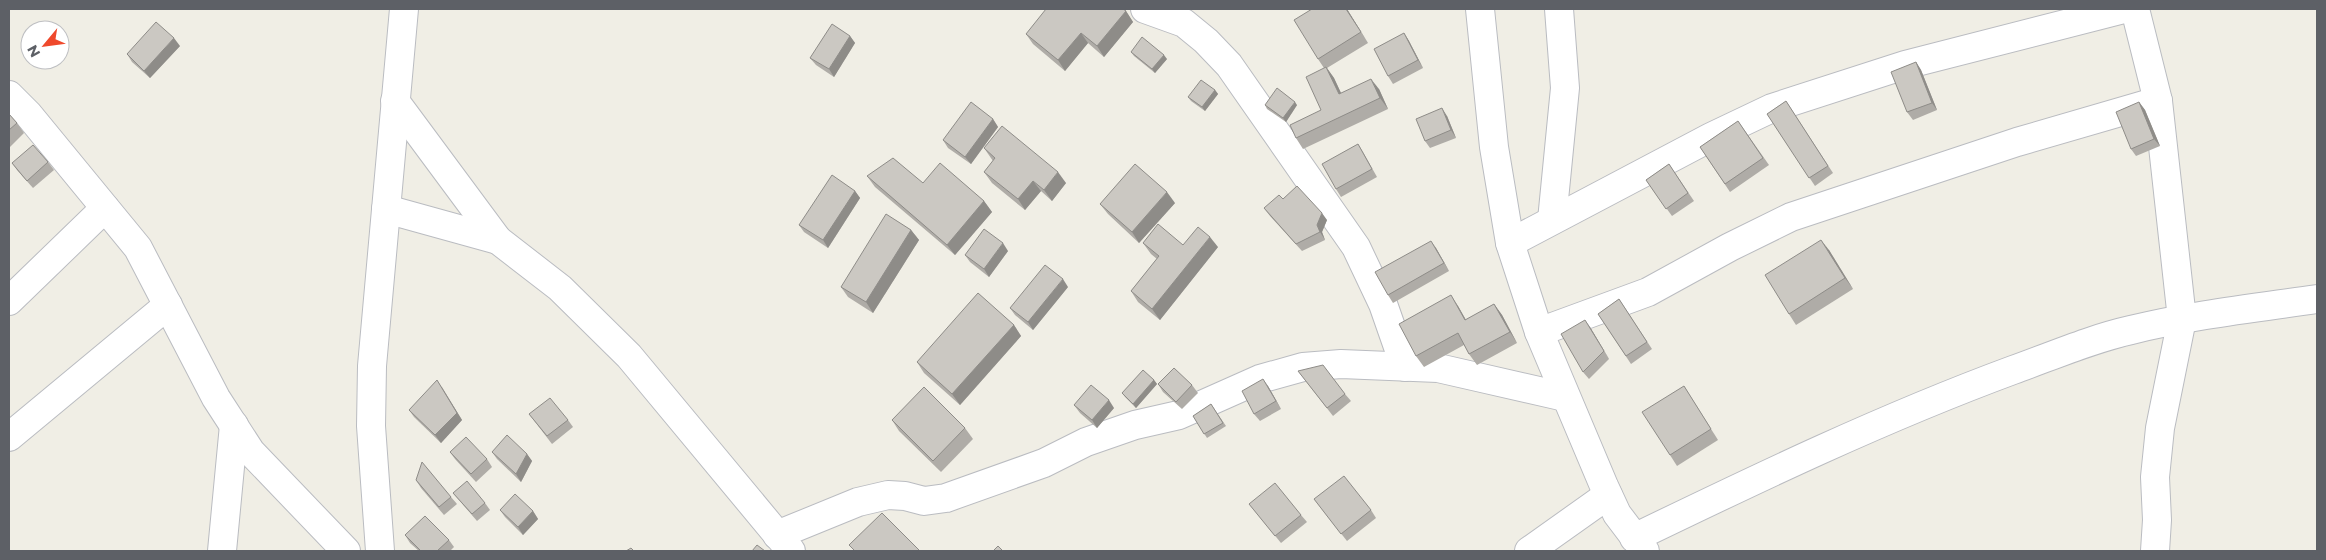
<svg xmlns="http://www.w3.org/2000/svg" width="2326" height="560" viewBox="0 0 2326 560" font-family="Montserrat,sans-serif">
<rect width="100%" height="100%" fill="#f0eee5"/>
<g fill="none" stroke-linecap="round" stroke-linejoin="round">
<defs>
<g id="minor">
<path d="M1145 9 1184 23 1206 41 1229 65 1356 247 1383 304 1405 367"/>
<path d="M1480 9 1494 147 1510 243 1539 332 1604 486 1617 514 1645 551"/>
<path d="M2135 9 2158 101 2182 319 2160 428 2155 477 2157 520 2155 551"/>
<path d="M9 95 28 114 138 248 216 398 251 452 346 551"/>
<path d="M395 101 498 240 560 288 629 356 791 551"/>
<path d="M386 209 498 240"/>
<path d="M1552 220 1565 88 1559 9"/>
<path d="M1510 243 1711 137 1772 108 1905 65 2124 9"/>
<path d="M9 301 105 208"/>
<path d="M1539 332 1648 292 1730 247 1791 217 2017 142 2158 101"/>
<path d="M9 437 168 305"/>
<path d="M777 535 858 502 888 495 905 496 924 501 946 498 1044 463 1086 442 1135 425 1179 415 1260 379 1303 367 1341 364 1438 368 1565 397"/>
<path d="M1634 538C1758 478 1883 418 2013 370 2052 356 2091 339 2131 330 2192 315 2255 308 2317 299"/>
<path d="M222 551 234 425"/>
<path d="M380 551 371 426 372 366 404 9"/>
<path d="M1529 551 1608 495"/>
</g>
</defs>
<use href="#minor" stroke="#babcc1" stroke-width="30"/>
<use href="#minor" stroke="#fff" stroke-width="28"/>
</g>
<g fill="#afaca7">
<path d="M1347 9 1368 43 1327 68 1334 78 1341 93 1379 89 1388 109 1303 149 1296 138 1321 110 1324 68 1318 59Z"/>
<path d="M1126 11 1133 22 1104 57 1088 43 1065 71 1033 44 1026 34Z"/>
<path d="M1404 33 1409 41 1423 68 1393 84 1388 76Z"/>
<path d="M850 36 855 43 834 77 816 65 810 58Z"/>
<path d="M180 46 150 78 132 62 127 54Z"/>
<path d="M1131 52 1167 59 1155 73 1134 56Z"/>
<path d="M1916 62 1921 70 1937 110 1913 120 1907 112Z"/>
<path d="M1215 90 1218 94 1205 111 1191 101 1188 97Z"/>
<path d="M1786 101 1833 173 1815 186 1767 114Z"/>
<path d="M2139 102 2145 110 2160 146 2136 156 2131 149Z"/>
<path d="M1265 105H1297L1286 122 1267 109Z"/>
<path d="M9 114 17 123 24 133 9 148Z"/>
<path d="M1447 116 1456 138 1430 148 1425 141Z"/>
<path d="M993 119 998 127 971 164 948 148 943 140Z"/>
<path d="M1738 121 1769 165 1730 192 1700 147Z"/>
<path d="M1358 144 1363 152 1377 177 1341 197 1336 189Z"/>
<path d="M984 148 1066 183 1052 201 1041 191 1025 210 992 183 984 172 993 161Z"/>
<path d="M48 162 54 170 33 188 17 170 12 163Z"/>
<path d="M1669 164 1694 201 1672 216 1646 180Z"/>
<path d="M867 176 923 183 984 201 992 212 955 255 875 187Z"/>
<path d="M855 191 860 198 828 248 804 232 799 225Z"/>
<path d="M1283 199 1327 220 1322 232 1325 240 1302 251 1270 216 1264 208Z"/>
<path d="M1175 203 1139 243 1108 214 1100 204Z"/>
<path d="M911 230 919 240 873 313 848 297 841 287Z"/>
<path d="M1143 243 1218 247 1160 320 1138 302 1131 291 1157 259 1151 254Z"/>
<path d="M1436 248 1449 271 1393 303 1388 295Z"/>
<path d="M1829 250 1853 289 1796 325 1789 314Z"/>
<path d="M1008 251 989 277 970 262 965 255Z"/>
<path d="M1068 287 1033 330 1015 315 1010 308Z"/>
<path d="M1619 299 1652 349 1631 364 1598 314Z"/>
<path d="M1494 304 1502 315 1517 343 1477 365 1469 354 1464 345 1424 367 1416 356 1458 306 1466 320Z"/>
<path d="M1014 325 1021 336 960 405 924 373 917 362Z"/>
<path d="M1590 327 1609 359 1589 379 1583 372Z"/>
<path d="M1298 371 1345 394 1351 401 1333 416Z"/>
<path d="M1154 380 1157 384 1136 408 1125 397 1122 393Z"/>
<path d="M1158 384 1192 385 1198 393 1182 409 1163 392Z"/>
<path d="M1268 386 1281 409 1260 421 1254 414Z"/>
<path d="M1684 386 1718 440 1677 466 1670 455Z"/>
<path d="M442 387 462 420 441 443 414 417 409 410Z"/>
<path d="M1211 404 1226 426 1207 438 1193 416Z"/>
<path d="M1074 405 1114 408 1097 428 1080 413Z"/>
<path d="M529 414 568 420 573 427 552 444Z"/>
<path d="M892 420 965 428 973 439 941 472 899 431Z"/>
<path d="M450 452 487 459 492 467 476 482 455 459Z"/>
<path d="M492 452 527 454 532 461 521 482 497 459Z"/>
<path d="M416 480 451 497 457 504 444 515 421 488Z"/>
<path d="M453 493 485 503 490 510 477 521Z"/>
<path d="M1314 499 1371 510 1376 518 1347 541Z"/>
<path d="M1249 504 1301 515 1307 522 1281 543Z"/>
<path d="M500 510 533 511 538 519 523 535 505 517Z"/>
<path d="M405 535 449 540 454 547 450 551H419L410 543Z"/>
</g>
<g fill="#8e8c88">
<path d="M1346 9H1347L1368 43 1361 32Z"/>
<path d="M1126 11 1133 22 1104 57 1097 46Z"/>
<path d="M1081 33 1088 43 1065 71 1058 60Z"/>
<path d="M1404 33 1409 41 1423 68 1418 60Z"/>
<path d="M850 36 855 43 834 77 829 69Z"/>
<path d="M174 38 180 46 150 78 144 71Z"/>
<path d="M1164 55 1167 59 1155 73 1152 69Z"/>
<path d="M1916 62 1921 70 1937 110 1932 103Z"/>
<path d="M1326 67 1334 78 1346 104 1339 94Z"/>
<path d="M1371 79 1379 89 1388 109 1380 98Z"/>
<path d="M1215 90 1218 94 1205 111 1202 107Z"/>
<path d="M1295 102 1297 105 1286 122 1283 118Z"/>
<path d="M2139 102 2145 110 2160 146 2154 139Z"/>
<path d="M1442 108 1447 116 1456 138 1451 130Z"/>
<path d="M993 119 998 127 971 164 965 157Z"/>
<path d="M1058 172 1066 183 1052 201 1044 190Z"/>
<path d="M1033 181 1041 191 1025 210 1018 199Z"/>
<path d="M855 191 860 198 828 248 823 240Z"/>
<path d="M1167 192 1175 203 1139 243 1132 232Z"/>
<path d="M984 201 992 212 955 255 947 245Z"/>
<path d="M1322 213 1327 220 1322 232 1325 240 1320 232 1317 225Z"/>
<path d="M911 230 919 240 873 313 866 302Z"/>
<path d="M1210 237 1218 247 1160 320 1152 309Z"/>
<path d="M1821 240 1829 250 1853 289 1845 278Z"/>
<path d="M1431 241 1436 248 1449 271 1444 263Z"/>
<path d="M1003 243 1008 251 989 277 984 269Z"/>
<path d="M1063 279 1068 287 1033 330 1028 322Z"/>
<path d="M1451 295 1458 306 1472 331 1465 320Z"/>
<path d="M1494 304 1502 315 1517 343 1510 332Z"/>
<path d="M1585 320 1590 327 1609 359 1604 351Z"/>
<path d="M1014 325 1021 336 960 405 952 394Z"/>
<path d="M1263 379 1268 386 1281 409 1276 401Z"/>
<path d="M437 380 462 420 441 443 435 435Z"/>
<path d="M1154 380 1157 384 1136 408 1133 404Z"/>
<path d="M1109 400 1114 408 1097 428 1092 420Z"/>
<path d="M527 454 532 461 521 482 516 474Z"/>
<path d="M533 511 538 519 523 535 518 527Z"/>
</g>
<g fill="#cbc8c2" stroke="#8e8c88">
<path d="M1046 9H1123L1126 11 1097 46 1081 33 1058 60 1026 34Z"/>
<path d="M1312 9H1346L1361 32 1318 59 1294 20Z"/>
<path d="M156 22 174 38 144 71 127 54Z"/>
<path d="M832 24 850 36 829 69 810 58Z"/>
<path d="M1404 33 1418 60 1388 76 1374 49Z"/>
<path d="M1142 37 1164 55 1152 69 1131 52Z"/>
<path d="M1916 62 1932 103 1907 112 1891 72Z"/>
<path d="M1326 67 1339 94 1371 79 1380 98 1296 138 1290 125 1321 110 1306 77Z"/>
<path d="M1201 80 1215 90 1202 107 1188 97Z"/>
<path d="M1277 88 1295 102 1283 118 1265 105Z"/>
<path d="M1786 101 1828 166 1809 178 1767 114Z"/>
<path d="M971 102 993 119 965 157 943 140Z"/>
<path d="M2139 102 2154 139 2131 149 2116 112Z"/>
<path d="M1442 108 1451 130 1425 141 1416 119Z"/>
<path d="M9 114 17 123 9 130Z"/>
<path d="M1738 121 1763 158 1725 184 1700 147Z"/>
<path d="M1002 126 1058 172 1044 190 1033 181 1018 199 984 172 995 158 984 148Z"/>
<path d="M1358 144 1372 169 1336 189 1322 164Z"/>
<path d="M33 145 48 162 27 181 12 163Z"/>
<path d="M893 158 923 183 940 163 984 201 947 245 867 176Z"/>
<path d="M1135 164 1167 192 1132 232 1100 204Z"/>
<path d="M1669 164 1688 193 1666 209 1646 180Z"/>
<path d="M832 175 855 191 823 240 799 225Z"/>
<path d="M1297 186 1322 213 1317 225 1320 232 1296 244 1264 208 1279 195 1283 199Z"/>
<path d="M886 214 911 230 866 302 841 287Z"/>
<path d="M1158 224 1183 245 1198 227 1210 237 1152 309 1131 291 1159 256 1143 243Z"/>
<path d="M984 229 1003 243 984 269 965 255Z"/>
<path d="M1821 240 1845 278 1789 314 1765 275Z"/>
<path d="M1431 241 1444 263 1388 295 1375 272Z"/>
<path d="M1045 265 1063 279 1028 322 1010 308Z"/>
<path d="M978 293 1014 325 952 394 917 362Z"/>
<path d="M1451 295 1465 320 1494 304 1510 332 1469 354 1458 333 1416 356 1399 324Z"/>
<path d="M1619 299 1647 342 1626 356 1598 314Z"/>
<path d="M1585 320 1604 351 1583 372 1561 334Z"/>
<path d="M1323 365 1345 394 1327 408 1298 371Z"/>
<path d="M1174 368 1192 385 1176 402 1158 384Z"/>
<path d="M1143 370 1154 380 1133 404 1122 393Z"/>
<path d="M1263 379 1276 401 1254 414 1242 391Z"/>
<path d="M437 380 457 413 435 435 409 410Z"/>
<path d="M1091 385 1109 400 1092 420 1074 405Z"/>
<path d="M1684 386 1711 429 1670 455 1642 412Z"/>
<path d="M924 387 965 428 933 461 892 420Z"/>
<path d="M550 398 568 420 547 436 529 414Z"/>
<path d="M1211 404 1223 423 1204 434 1193 416Z"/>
<path d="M507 435 527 454 516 474 492 452Z"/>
<path d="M466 437 487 459 471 474 450 452Z"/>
<path d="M422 462 451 497 439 507 416 480Z"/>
<path d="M1344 476 1371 510 1341 534 1314 499Z"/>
<path d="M467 481 485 503 472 514 453 493Z"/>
<path d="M1275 483 1301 515 1275 536 1249 504Z"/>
<path d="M515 494 533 511 518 527 500 510Z"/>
<path d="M882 513 920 551H855L849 545Z"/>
<path d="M425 516 449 540 437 551H421L405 535Z"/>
<path d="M757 545 765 551H752Z"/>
<path d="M998 546 1003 551H993Z"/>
<path d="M631 548 634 551H626Z"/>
</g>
<rect width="2326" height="560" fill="none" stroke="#5d6066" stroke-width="20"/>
<g transform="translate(45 45) rotate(241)"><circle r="24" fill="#ffffff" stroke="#bebfc2"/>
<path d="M0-4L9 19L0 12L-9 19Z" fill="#ef492c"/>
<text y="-8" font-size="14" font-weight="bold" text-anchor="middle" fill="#5d6066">N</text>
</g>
</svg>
